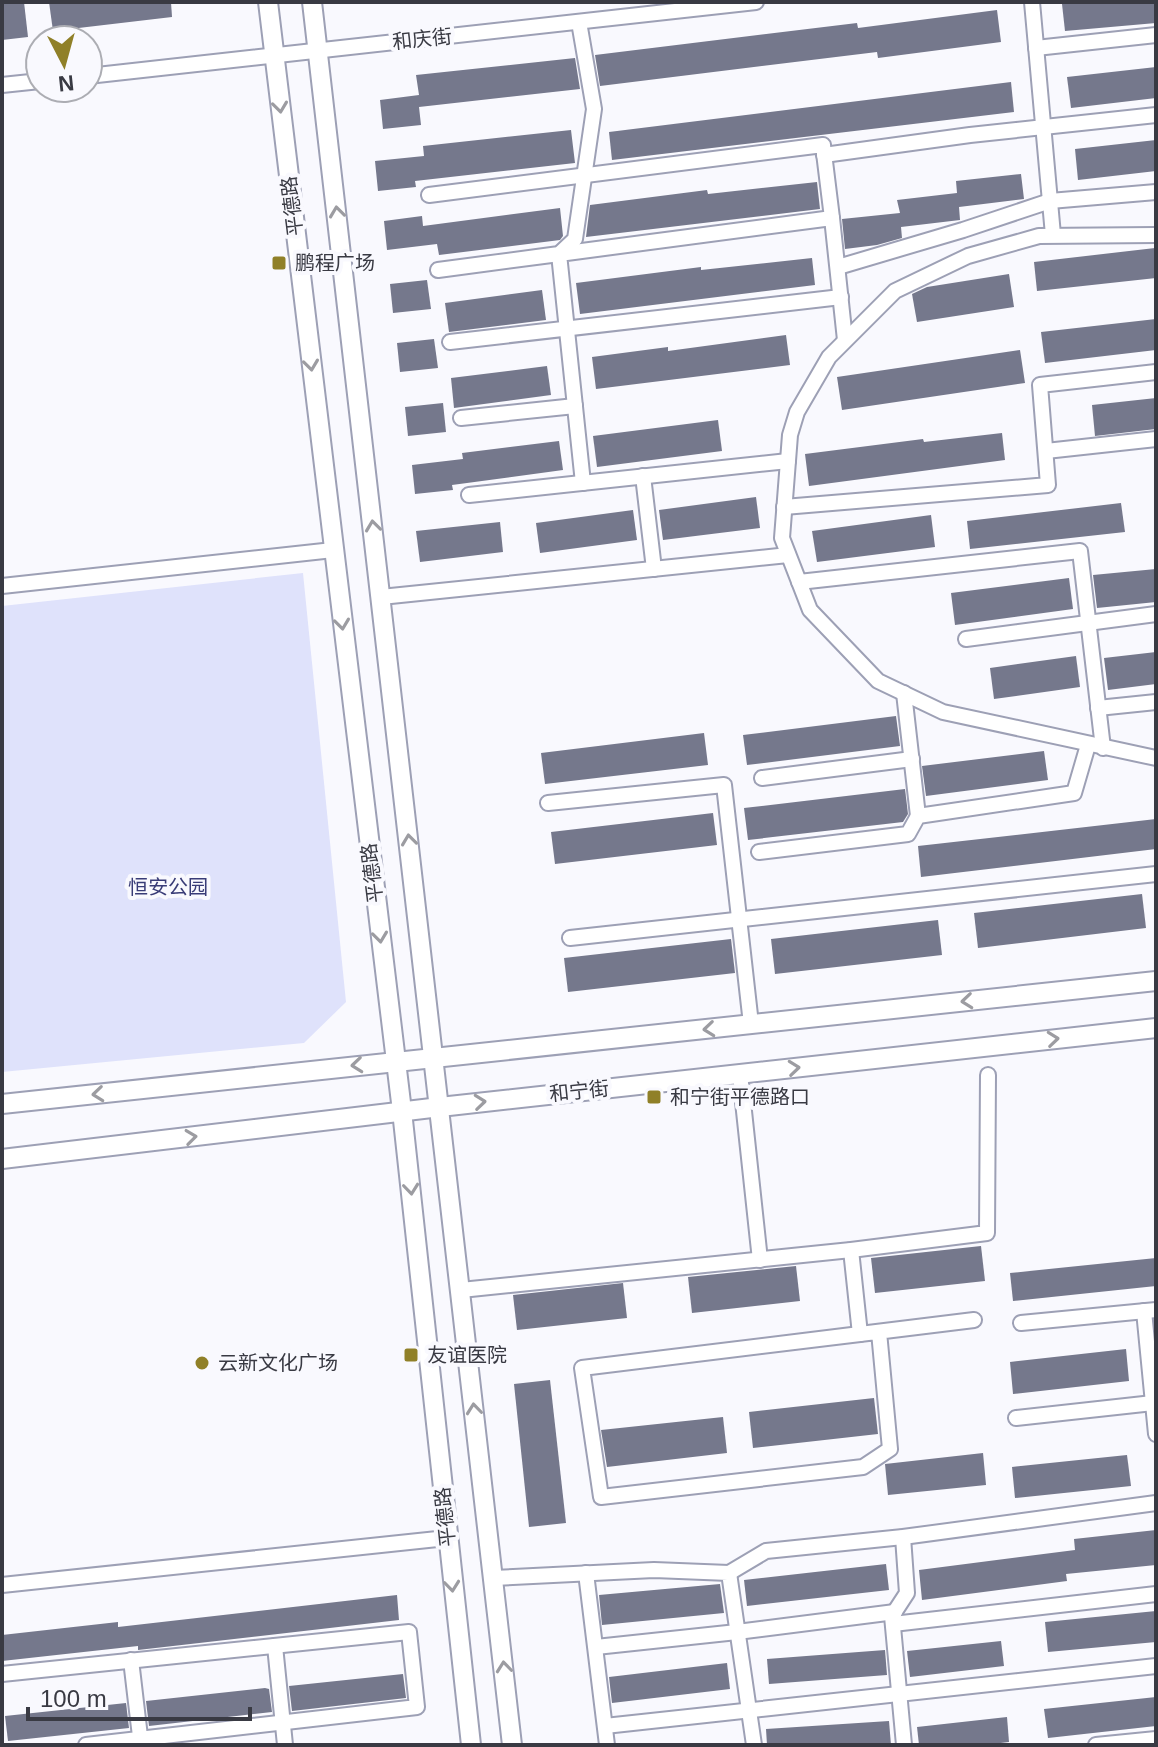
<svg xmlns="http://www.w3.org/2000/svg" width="1158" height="1747" viewBox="0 0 1158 1747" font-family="Arial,'Noto Sans SC',sans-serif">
<rect width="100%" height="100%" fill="#f9f9fe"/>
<path fill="#dfe2fb" d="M303 573 346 1002 304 1043 2 1072V606Z"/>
<g fill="#75788c">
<path d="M2 2H24L28 37 2 40Z"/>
<path d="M49 2H171L172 17 53 31Z"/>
<path d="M1080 2H1156V23L1065 31 1062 4Z"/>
<path d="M997 10 1001 42 878 58 877 52 600 86 595 55 857 23 858 28Z"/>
<path d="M575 58 580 89 419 107 421 125 383 129 380 100 419 95 416 75Z"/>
<path d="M1156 67V98L1071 108 1067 77Z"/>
<path d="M1011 82 1014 112 612 160 609 132Z"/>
<path d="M571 130 575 163 415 181 416 187 378 191 375 161 424 156 423 146Z"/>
<path d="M1156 140V171L1078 180 1075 149Z"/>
<path d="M1021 174 1024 199 959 207 960 220 901 227 902 238 877 245 845 249 842 219 900 213 897 200 957 193 956 181Z"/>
<path d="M817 182 820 209 586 237 590 205 707 190 708 194Z"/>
<path d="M560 208 563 236 560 240 439 255 437 244 387 250 384 221 422 216 423 226Z"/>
<path d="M1155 248 1156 278 1037 291 1034 262Z"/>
<path d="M812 258 815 285 580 314 576 283 701 267V270Z"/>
<path d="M1009 274 1014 307 917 322 912 294 927 287Z"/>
<path d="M427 280 431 309 393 313 390 284Z"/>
<path d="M542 290 546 320 449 332 445 303Z"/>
<path d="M1156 319V350L1045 363 1041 332Z"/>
<path d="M786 335 790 365 596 389 592 357 668 347V351Z"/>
<path d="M434 339 438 368 400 372 397 343Z"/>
<path d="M1020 350 1025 383 842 410 837 377Z"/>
<path d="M547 366 551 395 454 408 451 378Z"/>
<path d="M1156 398V429L1095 436 1092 405Z"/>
<path d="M443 403 446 432 408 436 405 407Z"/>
<path d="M718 420 722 451 597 467 593 436Z"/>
<path d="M1002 433 1005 460 809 486 805 454 923 439 924 442Z"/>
<path d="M559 441 563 470 452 485 453 490 415 494 412 465 463 459 462 453Z"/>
<path d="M756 497 760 528 663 540 659 510Z"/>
<path d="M1121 503 1125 532 970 549 967 521Z"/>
<path d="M633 510 637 540 540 553 536 523Z"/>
<path d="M931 515 935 547 817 562 812 531Z"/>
<path d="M500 522 503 552 420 562 416 531Z"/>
<path d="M1156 569V602L1097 608 1093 575Z"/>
<path d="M1069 578 1073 609 955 625 951 593Z"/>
<path d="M1156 652V684L1108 690 1104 658Z"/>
<path d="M1076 656 1080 687 994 699 990 668Z"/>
<path d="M896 716 900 746 747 765 743 735Z"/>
<path d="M704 733 708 765 545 784 541 753Z"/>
<path d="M1044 751 1048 780 926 796 922 766Z"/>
<path d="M905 789 908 814 903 822 748 840 744 808Z"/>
<path d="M713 813 717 845 555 864 551 832Z"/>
<path d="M1156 819V849L921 877 918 846Z"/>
<path d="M1142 894 1146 928 978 948 974 913Z"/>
<path d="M938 920 942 955 775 974 771 939Z"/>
<path d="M731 939 735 973 568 992 564 958Z"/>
<path d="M981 1246 985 1281 875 1293 871 1258Z"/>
<path d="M1156 1258V1286L1013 1301 1010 1273Z"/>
<path d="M796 1266 800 1301 692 1313 688 1277Z"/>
<path d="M623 1283 627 1318 517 1330 513 1295Z"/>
<path d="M1126 1349 1129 1381 1013 1394 1010 1362Z"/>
<path d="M550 1380 566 1523 529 1527 514 1384Z"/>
<path d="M874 1398 878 1434 753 1448 749 1412Z"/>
<path d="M723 1417 727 1453 607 1467 601 1430Z"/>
<path d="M983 1453 986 1485 888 1495 885 1464Z"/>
<path d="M1127 1455 1131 1486 1015 1498 1012 1467Z"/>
<path d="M1156 1530V1565L1066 1574 1067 1581 922 1600 919 1570 1075 1550 1074 1539Z"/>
<path d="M886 1564 889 1590 747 1606 744 1580Z"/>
<path d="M720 1584 724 1613 602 1625 599 1595Z"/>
<path d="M397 1595 399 1620 138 1650V1646L2 1661V1635L118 1622V1627Z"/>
<path d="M1156 1611V1642L1048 1652 1045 1622Z"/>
<path d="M1001 1641 1004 1666 910 1677 907 1651Z"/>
<path d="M885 1650 887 1675 769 1684 767 1659Z"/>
<path d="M727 1663 730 1689 612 1703 609 1677Z"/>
<path d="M403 1674 406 1698 292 1711 289 1686Z"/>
<path d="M265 1688 269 1689 272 1712 149 1726 146 1701Z"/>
<path d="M1156 1697V1726L1048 1738 1044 1709Z"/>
<path d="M126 1703 129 1728 8 1741 5 1716Z"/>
<path d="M1007 1717 1009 1742 984 1745H919L917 1727Z"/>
<path d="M889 1721 891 1745H767L766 1729Z"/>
</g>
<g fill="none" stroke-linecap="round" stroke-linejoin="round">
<defs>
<g id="minor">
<path d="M1032 2 1053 235"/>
<path d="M1036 48 1156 35"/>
<path d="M88 76 756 2"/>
<path d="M2 85 40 81"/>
<path d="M824 155 970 135 1156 115"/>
<path d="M429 195 823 145 832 218"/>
<path d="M1156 235 1039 236 968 256 895 291 829 357 797 412 790 435 782 538 810 610 878 681 943 712 1156 758"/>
<path d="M838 267 963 230 1050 201 1156 192"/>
<path d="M438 270 559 254 575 239 594 109 579 22"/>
<path d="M450 342 841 297"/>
<path d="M461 418 575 406"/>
<path d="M1046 451 1156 439"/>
<path d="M643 476 654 569"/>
<path d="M583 483 559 254 832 218 845 340"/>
<path d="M469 495 788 461"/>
<path d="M784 507 1048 485 1040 385 1156 372"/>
<path d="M799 582 1080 551 1103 748"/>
<path d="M2 586 333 550"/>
<path d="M381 597 788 555"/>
<path d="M966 639 1156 614"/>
<path d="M904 693 918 816"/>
<path d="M1098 708 1156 702"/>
<path d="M762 778 912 759"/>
<path d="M548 803 724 785 751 1024"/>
<path d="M759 852 908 834 918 816 1074 793 1088 745"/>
<path d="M570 938 1156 874"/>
<path d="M740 1074 760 1260"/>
<path d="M851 1250 860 1334"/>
<path d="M461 1290 851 1250 987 1233 988 1075"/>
<path d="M1144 1311 1156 1434"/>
<path d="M1021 1323 1156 1310"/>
<path d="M879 1332 890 1449 863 1467 601 1497 582 1368 860 1334 974 1320"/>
<path d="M1016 1418 1153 1403"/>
<path d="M903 1537 907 1593 892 1616 904 1745"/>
<path d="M586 1573 607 1745"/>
<path d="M729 1573 766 1551 903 1537 1156 1503"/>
<path d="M493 1578 654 1570 729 1573 754 1745"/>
<path d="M2 1585 447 1538"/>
<path d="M893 1624 1156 1594"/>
<path d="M275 1646 285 1745"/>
<path d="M596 1647 737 1632 895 1612"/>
<path d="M131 1660 141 1745"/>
<path d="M2 1674 409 1632 417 1707 86 1745"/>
<path d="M605 1726 1156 1666"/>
<path d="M1096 1745 1156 1739"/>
</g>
<g id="major">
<path d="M268 2 402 1111 471 1745"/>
<path d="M312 2 512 1745"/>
<path d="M2 1104 1156 981"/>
<path d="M2 1159 440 1107 1156 1028"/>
</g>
</defs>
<use href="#minor" stroke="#9da0b5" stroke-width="18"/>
<use href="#major" stroke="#9da0b5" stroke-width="22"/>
<use href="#minor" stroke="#fff" stroke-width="14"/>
<use href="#major" stroke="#fff" stroke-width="18"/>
</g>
<defs><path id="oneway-chevron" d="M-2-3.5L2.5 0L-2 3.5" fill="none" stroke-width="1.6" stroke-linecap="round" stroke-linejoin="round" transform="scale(2)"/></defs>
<g stroke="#9c9ca1">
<use href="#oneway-chevron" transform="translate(280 107) rotate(83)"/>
<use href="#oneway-chevron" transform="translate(337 212) rotate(-97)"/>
<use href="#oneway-chevron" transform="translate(311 365) rotate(83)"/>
<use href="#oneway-chevron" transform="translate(373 526) rotate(-97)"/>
<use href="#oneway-chevron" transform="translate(342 624) rotate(83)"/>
<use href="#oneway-chevron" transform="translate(409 840) rotate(-97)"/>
<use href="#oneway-chevron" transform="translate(380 937) rotate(83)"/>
<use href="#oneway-chevron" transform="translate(967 1001) rotate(174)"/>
<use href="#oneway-chevron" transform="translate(709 1029) rotate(174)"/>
<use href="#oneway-chevron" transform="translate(1053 1039) rotate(-6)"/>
<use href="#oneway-chevron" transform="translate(357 1065) rotate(174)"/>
<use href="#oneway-chevron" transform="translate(794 1068) rotate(-6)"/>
<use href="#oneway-chevron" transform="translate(98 1094) rotate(174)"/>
<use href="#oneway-chevron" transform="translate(480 1102) rotate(-6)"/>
<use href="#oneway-chevron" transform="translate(191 1137) rotate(-7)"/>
<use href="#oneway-chevron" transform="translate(411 1189) rotate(84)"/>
<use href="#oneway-chevron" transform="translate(474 1409) rotate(-96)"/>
<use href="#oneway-chevron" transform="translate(452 1586) rotate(84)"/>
<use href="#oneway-chevron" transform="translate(504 1667) rotate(-96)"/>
</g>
<g fill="#908028" stroke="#f9f9fe" stroke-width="3">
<rect x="271" y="255" width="16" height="16" rx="4"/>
<rect x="646" y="1089" width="16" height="16" rx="4"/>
<rect x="403" y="1347" width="16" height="16" rx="4"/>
<circle cx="202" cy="1363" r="8"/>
</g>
<g text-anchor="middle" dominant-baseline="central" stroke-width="8" stroke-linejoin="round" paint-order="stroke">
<g font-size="20" fill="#393a43" stroke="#f9f9fe">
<text transform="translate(422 39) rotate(-6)">和庆街</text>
<text transform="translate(292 206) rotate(-97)">平德路</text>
<text transform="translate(372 873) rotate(-97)">平德路</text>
<text transform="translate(579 1091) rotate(-6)">和宁街</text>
<text transform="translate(445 1517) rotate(-96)">平德路</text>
</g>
<g font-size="20" fill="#393a43" stroke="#f9f9fe" text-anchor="start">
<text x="295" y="263">鹏程广场</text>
<text x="670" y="1097">和宁街平德路口</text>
<text x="427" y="1355">友谊医院</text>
<text x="218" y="1363">云新文化广场</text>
</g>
<g font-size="20" fill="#393c77" stroke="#f9f9fe">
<text x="168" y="887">恒安公园</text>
</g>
</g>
<rect width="1158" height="1747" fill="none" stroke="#393a43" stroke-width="8"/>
<g transform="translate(64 64) rotate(174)"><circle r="38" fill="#f9f9fe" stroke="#acadb3" stroke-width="2"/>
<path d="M0-6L14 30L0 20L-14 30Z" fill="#908028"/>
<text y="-12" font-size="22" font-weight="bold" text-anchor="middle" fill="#393a43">N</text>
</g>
<path d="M28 1707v12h222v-12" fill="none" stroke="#393a43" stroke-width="4"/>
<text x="40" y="1707" font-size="24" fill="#393a43" stroke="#f9f9fe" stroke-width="6" paint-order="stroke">100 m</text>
</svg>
